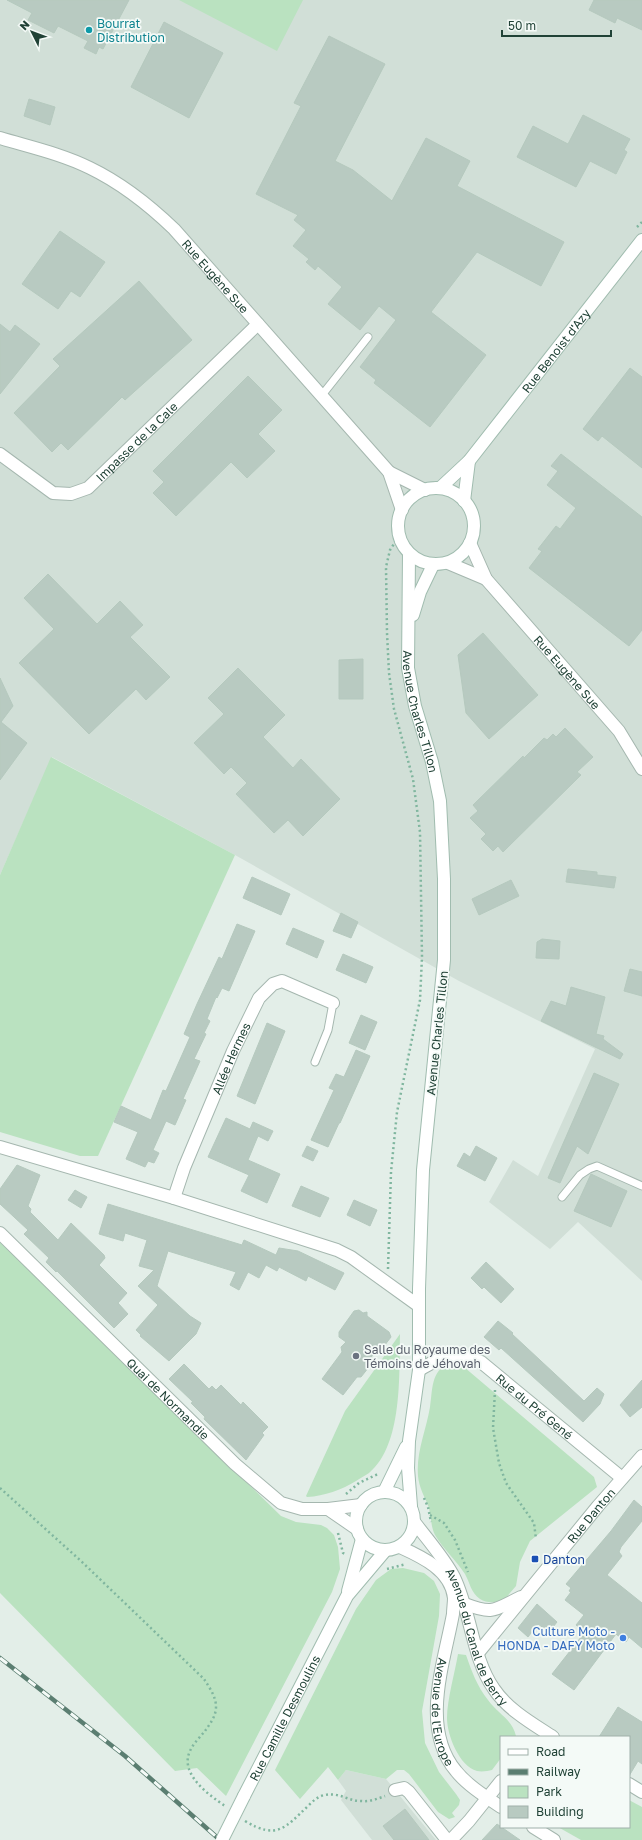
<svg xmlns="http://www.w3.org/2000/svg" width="642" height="1840" viewBox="0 0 642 1840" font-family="'Golos Text',sans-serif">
<rect width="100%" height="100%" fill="#e3eee8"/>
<g fill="#d1dfd7">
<path d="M0 0H642V1281L578 1222 550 1249 489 1202 513 1160 538 1176 595 1049 459 981 235 855 52 757 0 875Z"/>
<path d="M346 1770 386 1779 436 1840H372L341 1800 346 1791 338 1780Z"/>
</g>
<g fill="#bae2c0">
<path d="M179 0H303L277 51Z"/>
<path d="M51 757 235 855 98 1156H80L0 1132V875Z"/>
<path d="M0 1241 281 1516 296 1522 321 1525 327 1528 334 1535 338 1547 340 1569 332 1592 226 1796 197 1768 175 1771 0 1593Z"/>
<path d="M400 1334C399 1374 403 1445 369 1473 365 1476 360 1478 356 1481 341 1490 325 1496 307 1497L306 1496 345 1411Z"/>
<path d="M450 1363 464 1367 594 1477 597 1487 530 1541 520 1562 516 1586 504 1600C496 1602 488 1604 480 1599 471 1593 470 1583 465 1574 456 1560 443 1549 435 1535 431 1527 431 1517 429 1508 425 1497 419 1488 418 1476 416 1452 426 1431 430 1407 433 1390 430 1371 450 1363Z"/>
<path d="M403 1568 424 1573 434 1581 440 1594 439 1616 422 1711 425 1743 439 1772 456 1794 460 1800 459 1805 452 1813 455 1817 449 1819 438 1812 409 1774 404 1770H397L386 1779 346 1770 338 1780 328 1767 300 1799 275 1770 356 1609 376 1580 391 1569Z"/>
<path d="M458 1654 466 1655C472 1672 477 1686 488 1700 498 1714 512 1719 516 1736L501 1737V1758L492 1770C488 1771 482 1772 477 1771 459 1766 447 1735 447 1718 447 1700 455 1672 458 1654Z"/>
<path d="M629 1800 642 1807V1840H581L558 1827H629Z"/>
</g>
<g fill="#b8cac1" stroke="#b5c9be">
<path d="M7 0H129L103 49 99 47 96 54 84 48 88 41 58 26 54 33 28 20 32 13Z"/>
<path d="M594 0H642V30L617 18 615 23 589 10Z"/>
<path d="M164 22 223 53 189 118 131 87Z"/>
<path d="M329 36 385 64 335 161 353 170 392 201 426 138 470 161 457 186 564 242 541 286 477 252 431 312 486 355 430 427 374 383 376 380 360 367 396 320 379 306 360 330 328 304 342 287 318 266 315 270 306 262 309 259 293 246 306 230 294 220 298 215 256 194 301 106 294 103Z"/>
<path d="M29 99 55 107 50 125 24 116Z"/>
<path d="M583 115 630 139 624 150 627 152 616 174 590 161 576 187 517 157 533 126 568 144Z"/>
<path d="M60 231 105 262 80 297 71 291 58 309 22 284Z"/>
<path d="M139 281 192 340 125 400 122 397 68 450 61 443 52 452 14 413 60 366 53 359Z"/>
<path d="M0 324 10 332 15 325 40 344 0 394Z"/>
<path d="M630 368 642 377V468L602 436 598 441 583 429Z"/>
<path d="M248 376 282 410 258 434 275 451 247 478 231 462 176 516 153 493 164 482 153 471Z"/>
<path d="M561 454 642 517V630L629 646 529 568 542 551 538 549 556 526 560 529 576 508 547 485 558 471 551 466Z"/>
<path d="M48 574 97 624 120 601 143 625 130 637 170 677 146 700 136 689 89 734 19 663 54 629 24 598Z"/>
<path d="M483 633 538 695 489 739 466 713 458 655Z"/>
<path d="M363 659V699H339V660Z"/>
<path d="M238 668 285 715 263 737 293 768 301 759 340 799 303 836 288 820 274 833 236 794 247 783 231 767 224 774 194 743 224 714 208 698Z"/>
<path d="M0 678 13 706 1 722 27 743 0 780Z"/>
<path d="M565 728 593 757 577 772 581 775 503 852 498 846 493 851 481 839 486 834 470 818 478 811 473 805 523 756 524 758 544 738 547 740 553 734 556 737Z"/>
<path d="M568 869 597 872V875L616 877 614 888 566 882Z"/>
<path d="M252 877 290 894 281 915 243 898Z"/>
<path d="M511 880 519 896 479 915 472 899Z"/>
<path d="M341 913 358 922 351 938 333 931Z"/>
<path d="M237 924 255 931 229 991 222 988 217 998 216 997 207 1019 210 1021 204 1033 206 1034 194 1059 200 1061 183 1099 186 1100 175 1125 166 1121 153 1150 159 1153 154 1163 148 1161 145 1167 126 1159 138 1132 114 1122 121 1106 151 1120 163 1090 166 1091 190 1037 184 1034 197 1004 219 957 222 959Z"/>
<path d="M293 928 324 941 317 958 286 944Z"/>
<path d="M542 939 560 941 559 959 536 958 537 942Z"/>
<path d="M343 954 373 967 366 983 336 970Z"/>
<path d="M630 969 642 972V996L624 991Z"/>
<path d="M571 987 605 997 596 1034 604 1036 603 1039 623 1054 620 1059 541 1021 551 1001 566 1006Z"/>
<path d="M361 1015 377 1022 365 1050 349 1043Z"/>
<path d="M267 1023 285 1031 255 1104 237 1096Z"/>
<path d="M356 1050 370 1056 340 1123H339L328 1147 311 1140 334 1090 329 1088 336 1074 344 1077Z"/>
<path d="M594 1073 619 1084 588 1154 577 1146 560 1183 548 1178Z"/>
<path d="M226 1118 250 1129 253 1122 273 1131 268 1141 258 1136 248 1160 280 1174 267 1203 241 1191 249 1175 208 1157Z"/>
<path d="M307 1146 318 1151 313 1161 302 1156Z"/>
<path d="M476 1146 497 1158 485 1181 457 1166 464 1153 470 1157Z"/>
<path d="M17 1165 40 1175 28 1206 31 1209 30 1212 58 1240 71 1223 104 1255 105 1258 99 1265 127 1293 118 1303 128 1314 114 1328 57 1271 56 1272 46 1262 49 1258 24 1234 28 1230 0 1204V1189Z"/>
<path d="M591 1174 627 1191 611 1227 574 1211Z"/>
<path d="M301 1186 329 1198 320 1217 292 1206Z"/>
<path d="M75 1190 87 1197 81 1208 68 1200Z"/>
<path d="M354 1200 377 1210 370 1226 347 1215Z"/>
<path d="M108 1204 242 1245 244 1240 276 1255 279 1248 298 1251 344 1273 335 1290 308 1276 306 1281 279 1267 277 1271 266 1265 259 1278 248 1272 239 1290 230 1285 236 1272 168 1251 157 1286 190 1316 201 1323 196 1334 169 1361 140 1336 141 1335 136 1330 158 1305 138 1286 154 1270 139 1266 147 1240 125 1233 123 1241 99 1234Z"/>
<path d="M486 1262 514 1289 501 1303 484 1287 482 1289 471 1278Z"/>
<path d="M359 1310 363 1313 367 1312V1316L389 1332 391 1337 381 1350 376 1351 369 1360 371 1364 365 1372 361 1377H357L343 1395 322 1379 342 1352 341 1347 346 1342 339 1337V1332L354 1311Z"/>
<path d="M498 1321 513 1333 512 1334 584 1401 597 1388 604 1394 600 1404 583 1422 501 1348 499 1350 484 1337Z"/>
<path d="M184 1364 209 1389 212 1386 216 1390 221 1385 241 1405 243 1402 268 1427 262 1433 264 1435 246 1460 204 1419 205 1417 191 1403 193 1402 169 1379Z"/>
<path d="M642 1380V1407L630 1417 620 1405Z"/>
<path d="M634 1500 642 1507V1521L621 1547 619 1552 622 1556 607 1575 642 1603V1648L629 1637 626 1642 616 1634 574 1690 552 1674 585 1632 576 1625 584 1615 565 1600 571 1592 569 1591 571 1588 566 1584 611 1531Z"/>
<path d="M537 1604 557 1622 549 1632 538 1624 528 1637 518 1628Z"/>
<path d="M618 1707 642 1722V1764L638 1761 629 1776V1737H599Z"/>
<path d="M405 1809 429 1840H394L383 1826Z"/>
<path d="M497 1824 520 1840H482Z"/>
</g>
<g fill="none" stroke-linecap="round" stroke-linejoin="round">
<defs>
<g id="lane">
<path d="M322 395 368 337"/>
<path d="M315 1062 328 1030 333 1003"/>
<path d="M562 1197 580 1175 589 1169 597 1166 642 1186"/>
</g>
<g id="street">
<path id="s1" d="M0 138C30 147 62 154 90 168 121 183 149 205 174 229L389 472 402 510"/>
<path id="s2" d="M0 454 53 493 71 494 88 488 258 324"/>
<path d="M389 472 425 490"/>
<path id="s3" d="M470 543 486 579 619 731 642 769"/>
<path d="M448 563 486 579"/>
<path d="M0 1147 174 1198 337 1250 351 1257 419 1306"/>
<path id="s4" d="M174 1198 184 1168 233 1051 259 998 273 984 282 981 333 1003"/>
<path id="s5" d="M0 1233 235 1464 281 1503 302 1509H328L361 1505"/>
<path id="s6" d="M419 1370C445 1355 452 1349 481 1362L622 1478"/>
<path d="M328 1509 357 1529"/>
<path id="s7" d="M415 1523C428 1540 444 1558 454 1577 471 1612 472 1658 494 1689 508 1710 533 1724 553 1737"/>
<path id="s8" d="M400 1547C422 1557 451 1570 454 1598 454 1603 453 1609 453 1614 444 1663 420 1728 456 1771 467 1785 486 1797 501 1807"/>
<path d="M465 1604C494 1615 494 1610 521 1597"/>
<path id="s9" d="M478 1653 598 1506 642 1456"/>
<path d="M629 1784 642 1792"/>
<path d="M395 1790 404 1788 409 1792 447 1840"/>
<path d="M533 1827 554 1840"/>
<path d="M451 1840 469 1821 501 1781"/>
</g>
<g id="secondary">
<path id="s10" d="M440 488 469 461 642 240"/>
<circle cx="436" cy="526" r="38"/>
<path d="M464 501 469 461"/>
<path id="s11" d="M409 554 408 668 415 706 432 762 440 801 444 879V960L423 1170 419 1289V1370L409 1441 408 1468 411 1506"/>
<path d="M413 615 420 592 433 565"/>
<circle cx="385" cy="1521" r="29"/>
<path d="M384 1492 406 1447"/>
<path d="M348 1591 362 1539"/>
<path id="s12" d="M244 1796 347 1596 385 1551"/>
</g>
</defs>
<use href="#lane" stroke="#a5b7af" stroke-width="9"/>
<use href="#street" stroke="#a5b7af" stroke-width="14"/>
<use href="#secondary" stroke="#a0bcaf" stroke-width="14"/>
<g stroke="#80b69f" stroke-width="2.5" stroke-dasharray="2 3" stroke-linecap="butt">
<path d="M637 227 642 222"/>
<path d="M388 1269 391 1172 397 1112 420 1000 422 957 420 832 413 779 394 709 389 673 387 633 386 567 390 550 399 536"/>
<path d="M495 1390 493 1428 499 1463 506 1483 534 1523 536 1539"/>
<path d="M0 1488 81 1561 204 1679C209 1687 216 1696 216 1707 216 1716 210 1724 205 1731 200 1737 193 1744 190 1751 179 1774 209 1795 225 1806"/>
<path d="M346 1494 359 1483 378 1474"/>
<path d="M424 1498 428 1507 431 1522"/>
<path d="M430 1515 444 1523 455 1540 468 1572"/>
<path d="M338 1533 343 1553 345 1554"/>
<path d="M387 1569 406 1564"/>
<path d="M245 1821C277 1840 285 1828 308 1806 313 1801 318 1796 325 1795 339 1792 348 1801 361 1801 369 1802 377 1799 385 1796"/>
</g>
<use href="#lane" stroke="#fff" stroke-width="7"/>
<use href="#street" stroke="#fff" stroke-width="12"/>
<use href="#secondary" stroke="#fff" stroke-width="12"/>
<defs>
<path id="rail" d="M0 1658 125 1756 220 1840"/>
</defs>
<use href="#rail" stroke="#5b7e71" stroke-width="4.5"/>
<use href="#rail" stroke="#f4faf7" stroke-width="3" stroke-dasharray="9" stroke-linecap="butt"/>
<defs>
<path id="secondary-bridge" d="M222 1840 244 1796"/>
</defs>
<use href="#secondary-bridge" stroke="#a0bcaf" stroke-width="14" stroke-linecap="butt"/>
<use href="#secondary-bridge" stroke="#fff" stroke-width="12"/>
</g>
<circle fill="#0f9aa8" stroke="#f4faf7" stroke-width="1.5" cx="89" cy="30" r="4"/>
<circle fill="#6b7280" stroke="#f4faf7" stroke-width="1.5" cx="356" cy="1356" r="4"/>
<rect fill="#1a4fb4" stroke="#f4faf7" stroke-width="1.5" x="531" y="1555" width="8" height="8" rx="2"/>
<circle fill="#3f7fe0" stroke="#f4faf7" stroke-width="1.5" cx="623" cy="1638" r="4"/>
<g text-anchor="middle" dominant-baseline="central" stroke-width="3.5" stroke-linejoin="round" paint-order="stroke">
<g font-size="12" fill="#0d838f" stroke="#f4faf7" text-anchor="start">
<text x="97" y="23">Bourrat<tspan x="97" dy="14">Distribution</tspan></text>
</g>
<g font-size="12" fill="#204236" stroke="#f4faf7">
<text stroke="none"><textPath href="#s1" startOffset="262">Rue Eugène Sue</textPath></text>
<text stroke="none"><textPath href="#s10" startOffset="180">Rue Benoist d'Azy</textPath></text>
<text stroke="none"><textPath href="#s2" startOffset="169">Impasse de la Cale</textPath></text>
<text stroke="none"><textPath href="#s3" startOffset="163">Rue Eugène Sue</textPath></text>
<text stroke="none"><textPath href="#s11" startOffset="159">Avenue Charles Tillon</textPath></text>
<text transform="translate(437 1033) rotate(-84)">Avenue Charles Tillon</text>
<text stroke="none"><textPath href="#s4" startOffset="151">Allée Hermes</textPath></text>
<text stroke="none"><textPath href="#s5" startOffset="236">Quai de Normandie</textPath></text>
<text stroke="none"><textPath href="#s6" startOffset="136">Rue du Pré Gené</textPath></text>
<text stroke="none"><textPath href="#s9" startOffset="178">Rue Danton</textPath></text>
<text stroke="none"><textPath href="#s7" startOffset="131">Avenue du Canal de Berry</textPath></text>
<text stroke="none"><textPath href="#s8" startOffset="194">Avenue de l'Europe</textPath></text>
<text stroke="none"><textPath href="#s12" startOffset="88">Rue Camille Desmoulins</textPath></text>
</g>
<g font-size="12" fill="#5b616d" stroke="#f4faf7" text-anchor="start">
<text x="364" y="1349">Salle du Royaume des<tspan x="364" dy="14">Témoins de Jéhovah</tspan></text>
</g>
<g font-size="12" fill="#164399" stroke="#f4faf7" text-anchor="start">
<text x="543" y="1559">Danton</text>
</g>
<g font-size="12" fill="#366cbe" stroke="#f4faf7" text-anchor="end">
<text x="615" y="1631">Culture Moto -<tspan x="615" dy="14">HONDA - DAFY Moto</tspan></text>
</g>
</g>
<rect x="500" y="1736" width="130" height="92" fill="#f4faf7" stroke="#9fb0aa"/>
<rect x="508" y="1749" width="20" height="6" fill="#ffffff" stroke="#9fb0aa"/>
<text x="536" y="1756" font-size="12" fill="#204236">Road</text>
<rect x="508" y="1769" width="20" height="6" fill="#5b7e71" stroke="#9fb0aa"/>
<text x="536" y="1776" font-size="12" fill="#204236">Railway</text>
<rect x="508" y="1786" width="20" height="12" fill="#bae2c0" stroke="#9fb0aa"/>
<text x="536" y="1796" font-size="12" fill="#204236">Park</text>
<rect x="508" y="1806" width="20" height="12" fill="#b8cac1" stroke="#9fb0aa"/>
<text x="536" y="1816" font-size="12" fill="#204236">Building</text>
<g transform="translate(32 32) rotate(312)" stroke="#f4faf7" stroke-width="3" paint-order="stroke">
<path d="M0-3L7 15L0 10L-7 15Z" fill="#204236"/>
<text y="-6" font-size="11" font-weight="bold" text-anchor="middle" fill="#204236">N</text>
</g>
<path d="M502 30v6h109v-6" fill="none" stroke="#204236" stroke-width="2"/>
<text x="508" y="30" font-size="12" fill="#204236" stroke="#f4faf7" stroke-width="3" paint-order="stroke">50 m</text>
</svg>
